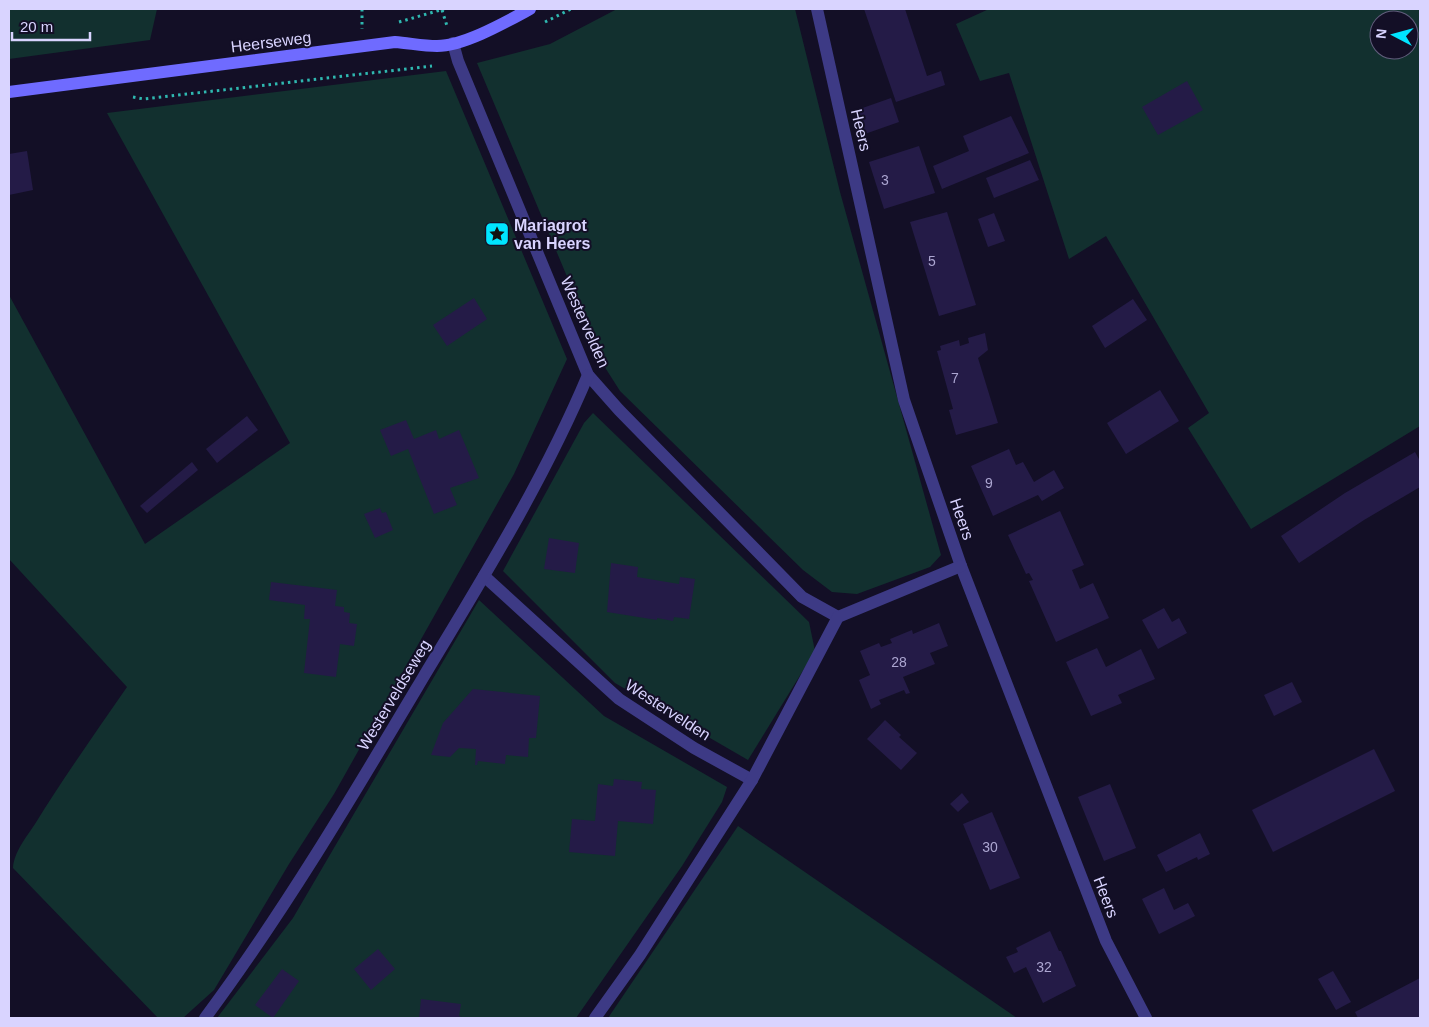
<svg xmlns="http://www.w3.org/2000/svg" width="1429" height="1027" viewBox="0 0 1429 1027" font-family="Helvetica,sans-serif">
<rect width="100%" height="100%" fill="#130f26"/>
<g fill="#12302f" fill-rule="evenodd">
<path d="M9 9H157L150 40 9 59Z"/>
<path d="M617 9H795L840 192 941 555 930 567 857 594 832 592 803 570 620 391 606 369 477 63 550 44Z"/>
<path d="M989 9H1420V426L1251 529 1188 428 1209 413 1106 236 1069 259 1009 73 980 81 956 24ZM1379 20H1409V50H1379Z"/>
<path d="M446 71 567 359 514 474 334 794 289 864 214 990 183 1018H158L13 868C14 852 27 836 35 824 64 777 96 732 127 687L9 559V295L145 544 290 443 107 113Z"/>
<path d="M593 413 809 622 815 651 748 760 615 683 503 571 584 423Z"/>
<path d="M479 600 604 716 727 787 722 802 682 866 576 1018H217L293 918Z"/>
<path d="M738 826 1017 1018H608Z"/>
</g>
<g fill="#241b47">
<path d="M864 9H905L927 76 941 71 945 85 896 102Z"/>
<path d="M1187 81 1203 110 1158 135 1142 107Z"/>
<path d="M891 98 899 122 862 135 854 111Z"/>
<path d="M1011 116 1029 153 942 189 933 166 969 151 963 136Z"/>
<path d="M919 146 935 193 884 209 869 162Z"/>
<path d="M27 151 33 190 9 195V154Z"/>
<path d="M1030 160 1039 180 994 198 986 178Z"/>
<path d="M947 212 976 305 939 316 910 222Z"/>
<path d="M994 213 1005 241 988 247 978 219Z"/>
<path d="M474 298 487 319 447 346 433 325Z"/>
<path d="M1133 299 1147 320 1105 348 1092 326Z"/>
<path d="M985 333 988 350 978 358 998 423 956 435 949 410 953 409 937 351 941 350 940 346 959 340 960 346 969 343 968 338Z"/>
<path d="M1160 390 1179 421 1126 454 1107 423Z"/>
<path d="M247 416 258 430 217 463 206 449Z"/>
<path d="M406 420 414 439 436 430 439 439 459 430 479 478 450 488 457 505 434 514 408 449 391 456 380 430Z"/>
<path d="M1009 449 1016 465 1023 462 1034 482 1054 470 1064 488 1042 501 1038 495 993 516 971 466Z"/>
<path d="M1415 452 1420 461V487L1364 520 1299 563 1281 536 1345 493Z"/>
<path d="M192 462 198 470 147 513 140 506Z"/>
<path d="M380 508 382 513 386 512 393 530 375 538 364 514Z"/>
<path d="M1060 511 1084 565 1072 570 1080 589 1093 583 1109 618 1056 642 1029 581 1033 580 1029 573 1026 574 1008 535Z"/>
<path d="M549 538 579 543 575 573 544 569Z"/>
<path d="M611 563 638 567 637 577 679 584 680 577 695 579 689 619 674 617 673 621 657 618V620L607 612Z"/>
<path d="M271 582 337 590 335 606 344 607V612L350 613 349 623 357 624 354 646 340 644 336 677 304 673 310 619H304L305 605 269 600Z"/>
<path d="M1164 608 1172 622 1179 618 1187 633 1158 649 1142 620Z"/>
<path d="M939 623 948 646 930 653 935 664 903 677 910 693 906 694 904 690 879 700 881 704 871 709 859 680 870 675 860 651 879 643 881 647 892 643 890 639 912 630 913 634Z"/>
<path d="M1097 648 1106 667 1141 649 1155 679 1118 695 1122 703 1091 716 1066 662Z"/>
<path d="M1292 682 1302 702 1274 716 1264 695Z"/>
<path d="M473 689 540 696 536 738H529L528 757 506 755 505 764 478 761 477 765H475L476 749 459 748 450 757 431 755 443 723Z"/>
<path d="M885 720 901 735 899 737 917 753 901 770 867 739Z"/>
<path d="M1374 749 1395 791 1273 852 1252 810Z"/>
<path d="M614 779 642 782 641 789 656 790 653 824 618 821 615 856 569 852 572 819 595 821 598 784 613 786Z"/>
<path d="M1110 784 1136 848 1104 861 1078 797Z"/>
<path d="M962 793 969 802 958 812 950 804Z"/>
<path d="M992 812 1020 878 990 890 963 824Z"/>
<path d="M1200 833 1210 854 1198 860 1197 857 1166 872 1157 855Z"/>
<path d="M1164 888 1174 910 1188 903 1195 916 1159 934 1142 899Z"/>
<path d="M1050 931 1059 951H1061L1076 986 1043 1003 1026 967 1014 973 1006 957 1018 952 1016 948Z"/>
<path d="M378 949 395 969 371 990 354 969Z"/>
<path d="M282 969 299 981 273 1018 255 1005Z"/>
<path d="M1333 971 1351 1002 1336 1010 1318 979Z"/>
<path d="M1420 978V1018H1358L1355 1012Z"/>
<path d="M421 999 461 1004 459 1016 464 1018H419Z"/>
</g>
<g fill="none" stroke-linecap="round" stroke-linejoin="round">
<g stroke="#2fb8b0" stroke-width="3" stroke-dasharray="2.5 4" stroke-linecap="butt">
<path d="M362 9V29"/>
<path d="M442 10 447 26"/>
<path d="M399 22 444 9"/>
<path d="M545 22 571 9"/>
<path d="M133 97 144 99 432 66"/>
</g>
<g stroke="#3d3a85" stroke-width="12">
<path d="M817 9 904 400 961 566 1106 941 1146 1018"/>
<path d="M453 43 458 61 588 375 619 410 802 597 838 617"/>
<path d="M484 576 619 699 694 748 752 780"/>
<path d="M205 1018C286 909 355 792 424 676 483 578 544 480 588 375"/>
<path d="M595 1018 640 955 752 780 838 617 961 566"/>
</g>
<path stroke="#6f6bff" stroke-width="12" d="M9 92 395 42C409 43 423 46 437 46 464 46 506 22 530 9"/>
</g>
<defs>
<symbol id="sight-square" viewBox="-11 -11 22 22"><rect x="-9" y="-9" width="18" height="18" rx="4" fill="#00e5ff" stroke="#130f26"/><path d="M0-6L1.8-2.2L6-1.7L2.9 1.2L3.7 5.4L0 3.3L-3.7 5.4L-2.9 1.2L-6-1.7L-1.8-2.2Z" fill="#111"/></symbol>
</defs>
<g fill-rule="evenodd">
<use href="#sight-square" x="483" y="220" width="28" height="28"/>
</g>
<g text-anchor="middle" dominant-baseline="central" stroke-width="4" stroke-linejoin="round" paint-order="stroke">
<g font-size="14" fill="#aca6d1">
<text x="885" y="180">3</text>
<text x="932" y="261">5</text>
<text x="955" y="378">7</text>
<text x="989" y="483">9</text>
<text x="899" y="662">28</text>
<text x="990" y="847">30</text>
<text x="1044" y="967">32</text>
</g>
<g font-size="16" fill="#d9d4ff" stroke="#130f26">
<text transform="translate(271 42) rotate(-7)">Heerseweg</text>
<text transform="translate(861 130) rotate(77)">Heers</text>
<text transform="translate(585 322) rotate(66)">Westervelden</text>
<text transform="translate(962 519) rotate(71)">Heers</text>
<text transform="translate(394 695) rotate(-59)">Westerveldseweg</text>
<text transform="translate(668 710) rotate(33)">Westervelden</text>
<text transform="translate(1106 897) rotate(69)">Heers</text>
</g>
<g font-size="16" font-weight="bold" fill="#d9d4ff" stroke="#130f26" text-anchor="start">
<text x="514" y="225">Mariagrot<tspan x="514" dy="18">van Heers</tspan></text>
</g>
</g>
<rect width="1429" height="1027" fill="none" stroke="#d9d4ff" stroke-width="20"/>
<g transform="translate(1394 35) rotate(276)"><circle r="24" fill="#130f26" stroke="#625e7d"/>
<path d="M0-4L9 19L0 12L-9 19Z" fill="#00e5ff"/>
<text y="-8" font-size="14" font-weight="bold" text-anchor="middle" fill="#d9d4ff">N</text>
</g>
<path d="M12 32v8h78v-8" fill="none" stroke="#d9d4ff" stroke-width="2.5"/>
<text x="20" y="32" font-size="15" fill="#d9d4ff" stroke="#130f26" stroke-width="4" paint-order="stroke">20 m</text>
</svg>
